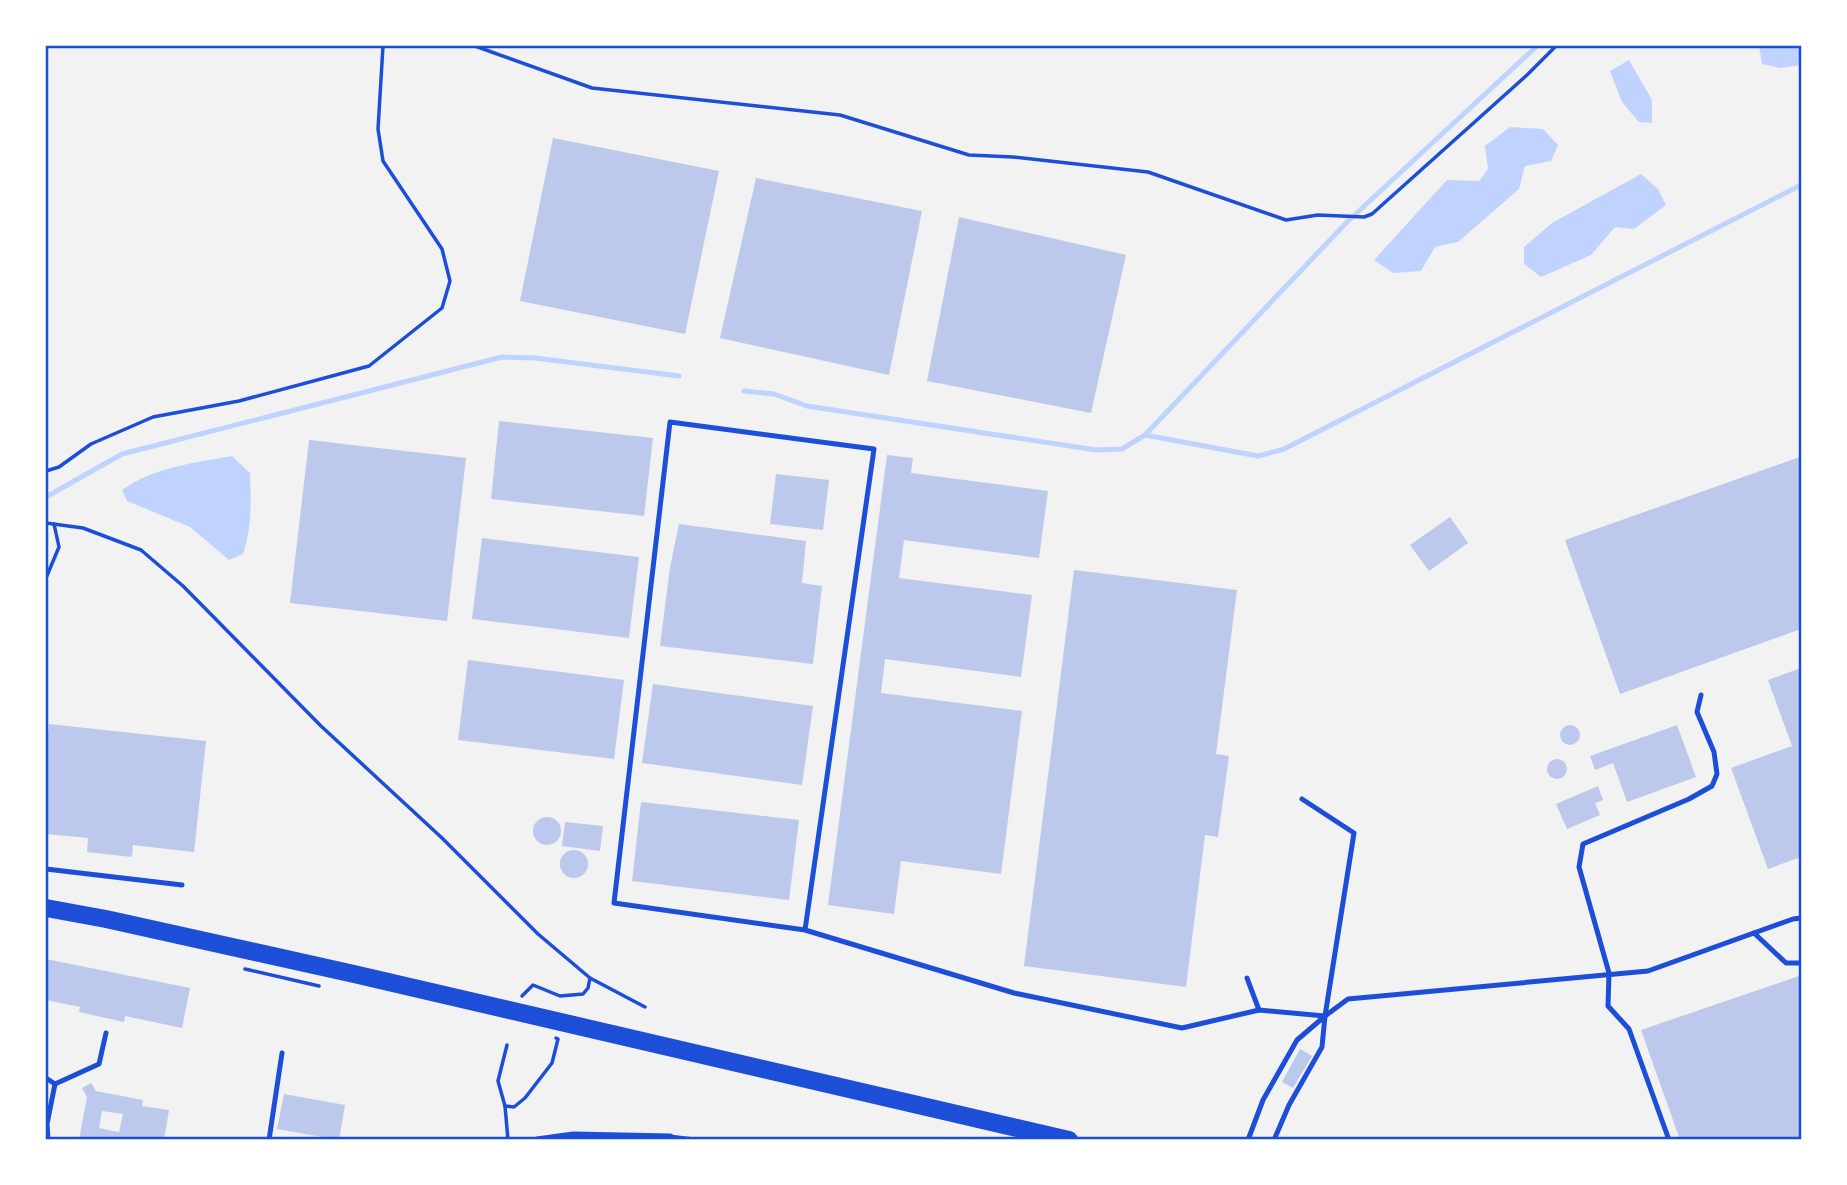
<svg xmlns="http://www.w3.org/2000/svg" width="1847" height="1185" viewBox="0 0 1847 1185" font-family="Arial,sans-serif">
<rect width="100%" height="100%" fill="#f2f2f2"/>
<g fill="#bfd3fe">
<path d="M1759 46H1801V65L1780 68 1762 64Z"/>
<path d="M1629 60 1652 100V123L1639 122 1622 102 1610 71Z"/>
<path d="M1510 127 1543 129 1558 145 1551 161 1525 166 1519 189 1458 242 1435 247 1421 271 1393 273 1374 260 1447 180 1479 181 1488 169 1485 146Z"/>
<path d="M1641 174 1658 189 1666 205 1634 229 1615 227 1591 255 1541 277 1524 264V247L1552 223Z"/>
<path d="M232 456 250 473C251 501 252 527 243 554L229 560 190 527 127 501 122 490C153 467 195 463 232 456Z"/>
</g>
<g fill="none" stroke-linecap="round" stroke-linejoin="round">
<g stroke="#bfd3fe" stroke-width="5">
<path d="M744 391 774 394 807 406 1096 450 1122 449 1145 435 1258 456 1284 449 1801 185"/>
<path d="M1145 435 1347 222 1537 46"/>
<path d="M46 497 122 454 502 357 535 358 679 376"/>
</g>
</g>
<g fill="#bdc9ec" fill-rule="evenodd">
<path d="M553 138 719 171 685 334 520 301Z"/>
<path d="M756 178 922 211 889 375 720 338Z"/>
<path d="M959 217 1126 255 1091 413 927 381Z"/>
<path d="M499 421 653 438 644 516 491 499Z"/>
<path d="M309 440 466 458 447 621 290 603Z"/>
<path d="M887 455 913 458 911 473 1048 491 1039 558 904 540 899 578 1032 595 1021 677 885 659 881 693 1022 711 1001 874 901 861 894 914 828 905Z"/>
<path d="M1800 457 1801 629 1620 694 1565 540Z"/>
<path d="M776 474 829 480 823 530 770 524Z"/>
<path d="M1450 517 1468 543 1429 571 1410 545Z"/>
<path d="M679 524 806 541 802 583 822 586 813 664 660 646 670 567Z"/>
<path d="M482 538 639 557 629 638 472 619Z"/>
<path d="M1074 570 1237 590 1216 754 1229 756 1218 837 1205 835 1186 987 1024 966Z"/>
<path d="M468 660 624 680 614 759 458 740Z"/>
<path d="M1801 668V857L1768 869 1731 768 1792 746 1768 680Z"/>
<path d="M653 684 813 706 802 785 642 763Z"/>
<path d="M49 724 206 741 194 852 133 845 132 857 87 852 88 838 46 834V754Z"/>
<circle cx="1570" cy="735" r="10"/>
<path d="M1677 725 1696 777 1627 802 1613 763 1595 770 1590 756Z"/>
<circle cx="1557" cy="769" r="10"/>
<path d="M1598 786 1603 800 1595 803 1600 815 1567 829 1556 804Z"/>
<path d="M641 802 799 820 789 900 632 881Z"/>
<circle cx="547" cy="831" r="14"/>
<path d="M565 822 603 826 600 851 562 846Z"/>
<circle cx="574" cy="864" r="14"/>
<path d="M46 959 190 988 182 1028 125 1016 124 1022 79 1012 80 1007 46 1000Z"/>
<path d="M1799 976 1801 984V1140H1680L1641 1030Z"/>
<path d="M1300 1049 1312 1056 1293 1088 1282 1082Z"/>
<path d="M91 1083 96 1091 143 1100 142 1106 169 1110 164 1140H79L87 1097 82 1088ZM102 1111 123 1114 119 1132 99 1128Z"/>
<path d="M284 1094 345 1105 339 1140 277 1129Z"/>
</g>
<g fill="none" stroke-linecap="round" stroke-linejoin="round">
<g stroke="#1d4ed8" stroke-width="3.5">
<path d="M475 46 592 88 840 115 969 155 1013 157 1148 172 1286 220 1318 215 1364 217 1372 214 1527 75 1556 46"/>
<path d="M46 471 59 467 91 444 153 417 239 401 369 366 442 308 450 281 442 249 383 161 378 129 383 46"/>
<path d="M46 523 83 528 141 550 183 586 321 726 442 838 538 934 590 978 645 1007"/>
<path d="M46 578 59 547 54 524"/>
<path d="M245 969 319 986"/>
<path d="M522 996 533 985 560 996 583 994 588 988 590 978"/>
<path d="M507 1045 498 1081 505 1106 514 1107 525 1098 552 1063 558 1039 556 1038"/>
<path d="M505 1106 508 1140"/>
</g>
<g stroke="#1d4ed8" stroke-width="5">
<path d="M1302 799 1354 833 1325 1016"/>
<path d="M46 869 182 885"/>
<path d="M805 930 874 449 670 422 614 903 805 930 1014 993 1182 1028 1259 1010 1325 1016 1348 999 1648 971 1793 919 1801 918"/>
<path d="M1754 933 1786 963H1801"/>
<path d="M1247 978 1259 1010"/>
<path d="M46 1078 55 1084"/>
<path d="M670 1137 695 1140"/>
<path d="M48 1140 47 1124 55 1084 99 1064 106 1033"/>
<path d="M269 1140 282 1053"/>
<path d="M1248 1140 1263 1100 1297 1040 1325 1016 1322 1047 1289 1105 1274 1140"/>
<path d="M1669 1140 1629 1029 1608 1006 1609 973 1579 867 1583 844 1689 799 1712 786 1717 774 1714 752 1697 712 1701 695"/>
</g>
<path stroke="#1d4ed8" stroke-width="7" d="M537 1140 573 1135 670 1137"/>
<path stroke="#1d4ed8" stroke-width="18" d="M46 908 106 919 354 974 1069 1140"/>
</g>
<rect width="1847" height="1185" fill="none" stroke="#ffffff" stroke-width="94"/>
<rect x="47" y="47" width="1753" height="1091" fill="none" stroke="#1d4ed8" stroke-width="2.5"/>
</svg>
